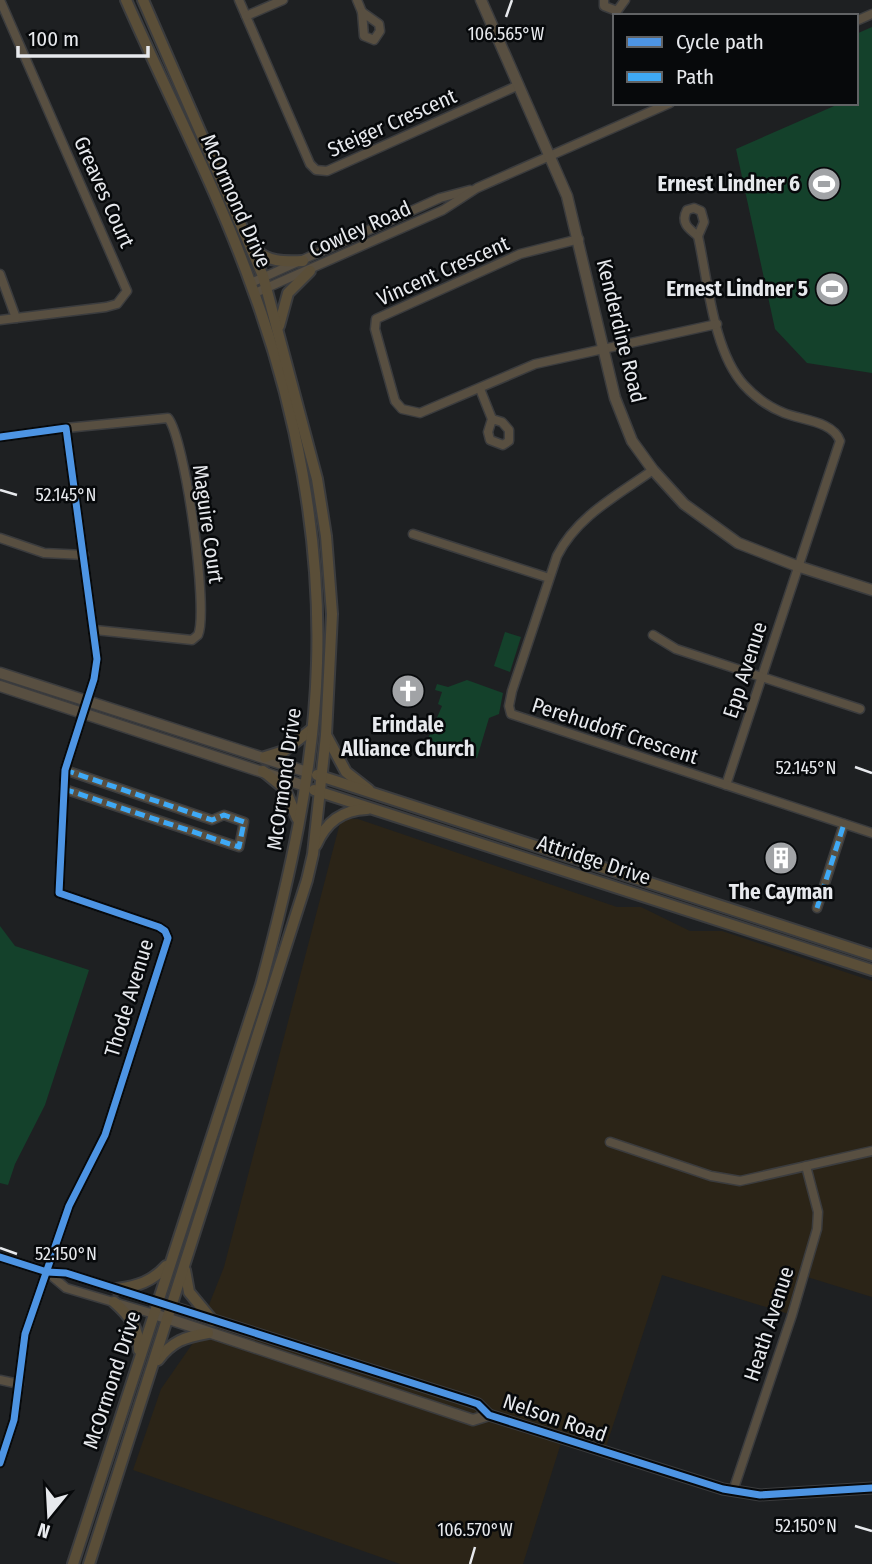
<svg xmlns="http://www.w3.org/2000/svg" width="872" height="1564" viewBox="0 0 872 1564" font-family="'Fira Sans Condensed',sans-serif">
<rect width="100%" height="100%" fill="#1e2022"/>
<path fill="#2b2417" d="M341 819H358L617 907H641L690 931H722L872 981V1297L804 1276 792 1315 662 1275 604 1453 562 1440 523 1564H400L133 1470 161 1389 195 1340 224 1267Z"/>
<g fill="#14412b">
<path d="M872 27V373L807 363 775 329 736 149 841 103H856L859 95 856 88V34Z"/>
<path d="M505 632 521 637 510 672 494 666Z"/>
<path d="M467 680 503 693 499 714 489 718 477 758 427 741 442 706 438 704 442 692 435 690 437 684 448 687Z"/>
<path d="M0 926 15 946 89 970 45 1105 15 1164 8 1185 0 1183Z"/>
</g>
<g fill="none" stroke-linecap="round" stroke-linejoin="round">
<defs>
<g id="minor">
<path d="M0 0 127 291 117 304 106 307 16 318"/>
<path d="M239 0 310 164 316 170 327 171 519 85"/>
<path d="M357 0 362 12"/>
<path d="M604 0V6L617 11 625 0"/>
<path d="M362 12 379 24 380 31 374 40 364 36Z"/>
<path d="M246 16 283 0"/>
<path d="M856 21 872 14"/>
<path d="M694 208 701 211 704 222 698 236C689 229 680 223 687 210Z"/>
<path d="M698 236C708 281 713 351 744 385 755 397 769 407 784 413 801 420 833 421 840 441L726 785"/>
<path d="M579 239 520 254 376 319 375 329 395 401 402 409 420 413 535 364 717 324"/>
<path d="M0 274 16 318 0 320"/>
<path d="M251 283 440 198 470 190"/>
<path d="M255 293 443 210 477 188 670 103"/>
<path d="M480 389 492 419 488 432 490 440 503 445 509 441V430L502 422 492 419"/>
<path d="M66 428 168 418C185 438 209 611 198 635L192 640 95 630"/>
<path d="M0 437 66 428 97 659 94 679 65 770 59 893 159 927 165 931 168 938 105 1135 69 1206 25 1334 14 1420 0 1463"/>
<path d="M653 470C618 495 577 516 557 556L512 691 509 706 511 714 872 833"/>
<path d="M413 534 549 578"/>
<path d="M0 538 44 553 84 555"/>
<path d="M653 635 676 649 860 709"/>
<path d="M64 789 239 847 244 822 224 815 212 820 65 770"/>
<path d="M817 908 844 824"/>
<path d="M610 1142 711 1176 740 1181 872 1151"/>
<path d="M0 1257 47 1272 66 1273 157 1302"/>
<path d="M47 1272 66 1288 154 1314"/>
<path d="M0 1380 19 1384"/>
<path d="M733 1491 792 1315 817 1229 818 1212 806 1166"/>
</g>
<g id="tertiary">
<path d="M481 0 567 196 615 398 632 441 653 470 684 504 738 543 797 566 872 590"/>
<path d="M0 673 307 772"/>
<path d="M0 686 305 786"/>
<path d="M157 1302 469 1401 478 1404 489 1415 723 1489 760 1495 872 1488"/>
<path d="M154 1314 473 1420 489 1415"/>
</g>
<g id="secondary">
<path d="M254 248C266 262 285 262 303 261"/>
<path d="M279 326 288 293 310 271"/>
<path d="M326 735 346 772 369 790"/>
<path d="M265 757 284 751 312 729"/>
<path d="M263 771 285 789 297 818"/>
<path d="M317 775 872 955"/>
<path d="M314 790 872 970"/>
<path d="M316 845C326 822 342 810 367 809"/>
<path d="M185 1270 189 1292 213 1321"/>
<path d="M117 1289C137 1286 152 1282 166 1266"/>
<path d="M114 1302C130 1316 139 1328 139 1350"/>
<path d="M158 1360C172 1341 185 1337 208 1333"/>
<path d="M73 1564 261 985C289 880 314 772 317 663 321 539 296 407 253 290 218 191 168 96 126 0"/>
<path d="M89 1564 307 880 313 854 326 735 332 614 326 536 317 479 263 276 143 0"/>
</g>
</defs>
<use href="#minor" stroke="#3b3c3e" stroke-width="11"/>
<use href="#tertiary" stroke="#3b3c3e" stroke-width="13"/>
<use href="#secondary" stroke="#3b3c3e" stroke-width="14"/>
<use href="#minor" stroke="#584f41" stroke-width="8"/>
<use href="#tertiary" stroke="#584f41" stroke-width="10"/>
<use href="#secondary" stroke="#5a4e38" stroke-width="10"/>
<g stroke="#3fa9f5" stroke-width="5" stroke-dasharray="10 5" stroke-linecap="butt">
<path d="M64 789 239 847 244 822 224 815 212 820 65 770"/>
<path d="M817 908 844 824"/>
</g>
<defs>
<g id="cycleway">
<path d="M0 437 66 428 97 659 94 679 65 770 59 893 159 927 165 931 168 938 105 1135 69 1206 25 1334 14 1420 0 1463"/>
<path d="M0 1257 47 1272 66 1273 469 1401 478 1404 489 1415 723 1489 760 1495 872 1488"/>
</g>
</defs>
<use href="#cycleway" stroke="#07090b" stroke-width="11"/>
<use href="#cycleway" stroke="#4d94e3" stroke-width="7"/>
</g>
<path fill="none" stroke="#e7e9ed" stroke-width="2.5" d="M506 17 512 0M0 490 17 495M855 767 872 773M0 1248 17 1254M855 1526 872 1531M470 1564 475 1547"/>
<defs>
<symbol id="stadium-disc" viewBox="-11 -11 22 22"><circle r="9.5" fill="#a1a3a6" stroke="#07090b"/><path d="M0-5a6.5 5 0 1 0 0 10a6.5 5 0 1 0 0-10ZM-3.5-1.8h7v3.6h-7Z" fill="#fff"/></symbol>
<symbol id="church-disc" viewBox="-11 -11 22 22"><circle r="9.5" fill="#a1a3a6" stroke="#07090b"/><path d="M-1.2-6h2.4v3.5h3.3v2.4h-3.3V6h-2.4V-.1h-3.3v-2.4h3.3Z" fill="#fff"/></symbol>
<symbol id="building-disc" viewBox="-11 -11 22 22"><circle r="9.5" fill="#a1a3a6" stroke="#07090b"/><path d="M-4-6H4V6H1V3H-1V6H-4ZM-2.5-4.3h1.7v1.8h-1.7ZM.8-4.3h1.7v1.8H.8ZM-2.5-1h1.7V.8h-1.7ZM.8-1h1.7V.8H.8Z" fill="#fff"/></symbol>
</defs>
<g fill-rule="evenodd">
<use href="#stadium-disc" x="805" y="165" width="38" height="38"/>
<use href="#stadium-disc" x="813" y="270" width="38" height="38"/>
<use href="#church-disc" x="389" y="672" width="38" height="38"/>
<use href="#building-disc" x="762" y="839" width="38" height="38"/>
</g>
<g text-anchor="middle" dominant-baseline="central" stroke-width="5" stroke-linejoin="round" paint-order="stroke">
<g font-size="21" fill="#e7e9ed" stroke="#07090b">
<text transform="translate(392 123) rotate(-24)">Steiger Crescent</text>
<text transform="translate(104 192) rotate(66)">Greaves Court</text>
<text transform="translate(236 201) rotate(66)">McOrmond Drive</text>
<text transform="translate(360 229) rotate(-24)">Cowley Road</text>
<text transform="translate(443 271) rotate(-24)">Vincent Crescent</text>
<text transform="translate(621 331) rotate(76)">Kenderdine Road</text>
<text transform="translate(208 524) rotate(82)">Maguire Court</text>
<text transform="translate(745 670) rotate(-72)">Epp Avenue</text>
<text transform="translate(615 731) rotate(18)">Perehudoff Crescent</text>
<text transform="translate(284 779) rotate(-82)">McOrmond Drive</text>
<text transform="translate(594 860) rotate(18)">Attridge Drive</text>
<text transform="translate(129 998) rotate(-73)">Thode Avenue</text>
<text transform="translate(769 1324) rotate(-72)">Heath Avenue</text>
<text transform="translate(112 1380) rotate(-72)">McOrmond Drive</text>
<text transform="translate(555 1418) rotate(19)">Nelson Road</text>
</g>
<g font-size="21" font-weight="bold" fill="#e7e9ed" stroke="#07090b" text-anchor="end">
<text x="800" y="184">Ernest Lindner 6</text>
<text x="808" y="289">Ernest Lindner 5</text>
<text x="408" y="725" text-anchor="middle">Erindale<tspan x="408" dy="24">Alliance Church</tspan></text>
<text x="781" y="892" text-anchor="middle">The Cayman</text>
</g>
</g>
<g font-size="18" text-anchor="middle" fill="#e7e9ed" stroke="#07090b" stroke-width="5" stroke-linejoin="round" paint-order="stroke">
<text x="506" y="40">106.565°W</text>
<text x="66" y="501">52.145°N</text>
<text x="806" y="774">52.145°N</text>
<text x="66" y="1260">52.150°N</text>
<text x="806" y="1532">52.150°N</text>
<text x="475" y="1536">106.570°W</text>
</g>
<rect x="613" y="14" width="245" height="91" fill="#07090b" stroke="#616365" stroke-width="2"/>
<rect x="627" y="37" width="35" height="10" fill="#4d94e3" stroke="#616365" stroke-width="2"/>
<text x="676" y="49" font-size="21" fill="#e7e9ed">Cycle path</text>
<rect x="627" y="72" width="35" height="10" fill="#3fa9f5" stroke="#616365" stroke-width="2"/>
<text x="676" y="84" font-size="21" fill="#e7e9ed">Path</text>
<g transform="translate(49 1515) rotate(198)" stroke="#07090b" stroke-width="5" paint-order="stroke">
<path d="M0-5L12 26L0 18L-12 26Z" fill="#e7e9ed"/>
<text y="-10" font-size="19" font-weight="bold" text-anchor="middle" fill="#e7e9ed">N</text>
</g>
<path d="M18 46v10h130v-10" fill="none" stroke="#e7e9ed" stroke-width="3.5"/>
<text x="28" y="46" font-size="21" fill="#e7e9ed" stroke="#07090b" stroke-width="5" paint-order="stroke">100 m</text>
</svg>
